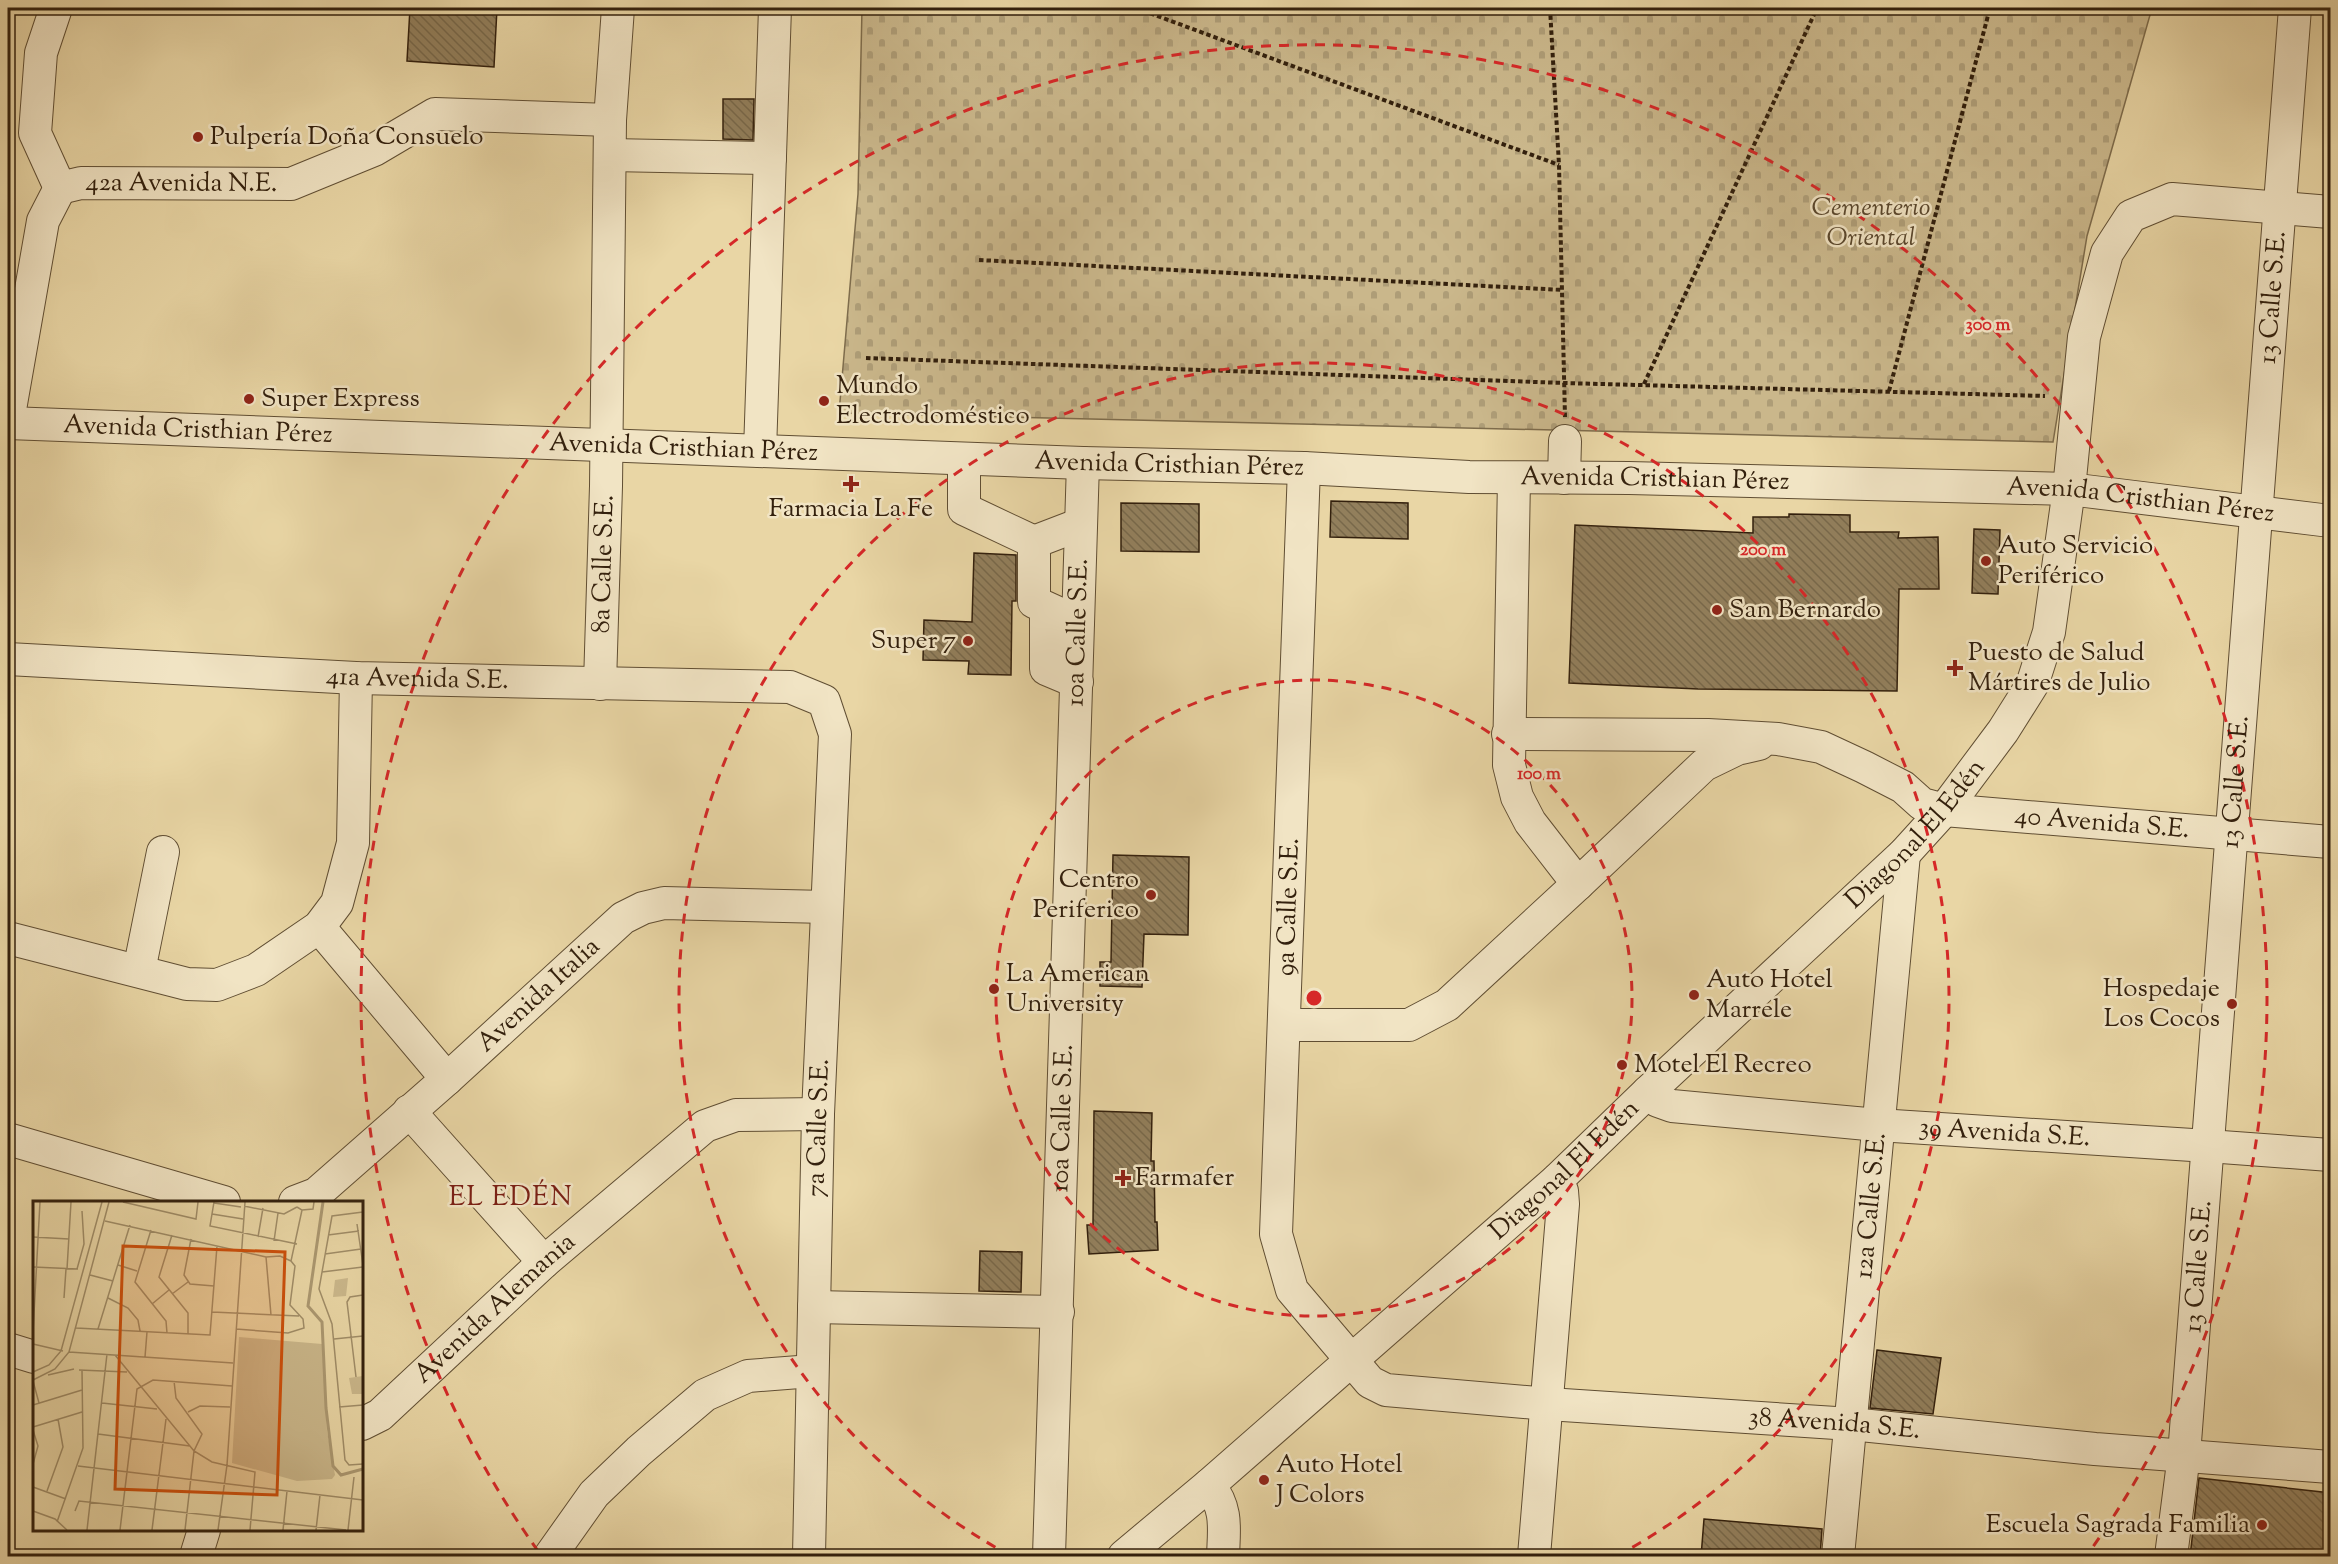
<svg xmlns="http://www.w3.org/2000/svg" width="2338" height="1564" viewBox="0 0 2338 1564" font-family="'Sorts Mill Goudy',serif">
<defs>
<pattern id="cemetery-stones" width="16" height="16" patternUnits="userSpaceOnUse" patternTransform="scale(1.5)"><rect width="16" height="16" fill="#cab78b"/><path d="M2 7V4a2 2 0 0 1 4 0v3zM10 15v-3a2 2 0 0 1 4 0v3z" fill="#ae9d77"/></pattern>
<pattern id="building-back-hatch" width="6" height="6" patternUnits="userSpaceOnUse" patternTransform="scale(1.5)"><rect width="6" height="6" fill="#927f5c"/><path d="M-1 5l2 2M0 0l6 6M5-1l2 2" fill="none" stroke="#78684a"/></pattern>
</defs>
<rect width="100%" height="100%" fill="#e9d6a5"/>
<filter id="stains"><feTurbulence type="fractalNoise" baseFrequency=".00333" numOctaves="4"/><feColorMatrix values="0 0 0 0 .2 0 0 0 0 .09 0 0 0 0 .02 0 0 0 .5 -.17"/></filter>
<radialGradient id="worn" r=".72"><stop offset=".6" stop-color="#630" stop-opacity="0"/><stop offset="1" stop-color="#630" stop-opacity=".3"/></radialGradient>
<path fill="url(#cemetery-stones)" stroke="#7e6c4c" stroke-width="1.5" d="M862 8H2152L2087 236 2053 442 839 413 858 194Z"/>
<g fill="url(#building-back-hatch)" stroke="#33200d" stroke-width="1.5">
<path d="M410 8H497L494 67 407 61Z"/>
<path d="M723 99H754L753 140 723 139Z"/>
<path d="M1331 501 1408 503V539L1330 537Z"/>
<path d="M1121 503 1199 504V552L1121 551Z"/>
<path d="M1789 514 1850 515V532H1899L1898 538 1938 537 1939 589H1899L1897 691 1698 689 1569 683 1575 525 1753 533V517H1789Z"/>
<path d="M1974 529 2000 530 1998 594 1972 593Z"/>
<path d="M974 553 1016 555V601H1012L1011 675 968 674 969 661 923 660 924 620 972 622Z"/>
<path d="M1113 855 1189 857 1188 935 1144 934 1142 987 1100 986V962H1111Z"/>
<path d="M1094 1111 1152 1113 1151 1161H1154L1155 1222H1157L1158 1250 1089 1254 1087 1225H1093Z"/>
<path d="M980 1251 1022 1252 1021 1292 979 1291Z"/>
<path d="M1877 1350 1941 1358 1933 1414 1870 1408Z"/>
<path d="M2199 1478 2331 1493V1557H2190Z"/>
<path d="M1704 1519 1822 1529 1820 1557H1701Z"/>
</g>
<g fill="none" stroke-linecap="round" stroke-linejoin="round">
<defs>
<g id="minor">
<path d="M56 8 41 53 35 133 60 188"/>
<path d="M610 155 770 158"/>
<path id="s1" d="M60 188 81 183 291 184 374 150 435 114 610 120"/>
<path d="M8 421 43 221 60 188"/>
<path id="s2" d="M8 423 1083 463 1304 468 1469 477 1629 478 2069 489 2330 521"/>
<path d="M760 451 775 8"/>
<path d="M964 459V509L1034 542"/>
<path id="s3" d="M1304 468 1276 1234 1292 1290 1370 1382 1386 1390 1548 1404 1851 1424 2095 1449 2330 1467"/>
<path d="M1514 478 1509 765 1517 797 1530 822 1578 884"/>
<path d="M1564 478 1565 441"/>
<path d="M1046 608V669L1077 682"/>
<path d="M1078 622 1034 602V542L1081 524"/>
<path id="s4" d="M8 659 356 678 790 687 824 701 835 734 818 1114 809 1556"/>
<path id="s5" d="M600 684 606 486 610 120 618 8"/>
<path id="s6" d="M1508 734 1708 735 1778 739 1821 747 1864 767 1903 787 1922 804 1944 810 2330 842"/>
<path d="M319 927 447 1079"/>
<path d="M8 938 187 984 217 985 256 970 319 927 337 903 353 843 356 678"/>
<path d="M139 971 163 852"/>
<path d="M1284 1025H1409L1447 1005 1578 884 1704 765 1737 749 1759 744"/>
<path id="s7" d="M1648 1092 1658 1101 1672 1106 1878 1125 2208 1146 2330 1155"/>
<path d="M409 1111 544 1262"/>
<path d="M8 1139 224 1202"/>
<path id="s8" d="M295 1202 316 1194 447 1079 623 918 643 908 664 903 827 907"/>
<path d="M814 1307 1058 1312"/>
<path d="M8 1349 34 1357"/>
<path id="s9" d="M362 1424 380 1415 544 1262 705 1126 736 1115 818 1114"/>
<path d="M1209 1485C1228 1509 1224 1528 1223 1556"/>
<path d="M196 1556 204 1530"/>
<path d="M550 1556 594 1494 639 1451 705 1395 748 1376 812 1371"/>
<path id="s10" d="M1049 1556 1083 463"/>
<path id="s11" d="M1124 1556 1209 1485 1557 1180 1648 1092 1904 854 1944 810 2003 731 2032 685 2049 632 2069 489 2084 337 2107 253 2131 216 2172 199 2330 212"/>
<path d="M1534 1556 1563 1204 1562 1191 1557 1180"/>
<path id="s12" d="M1838 1556 1904 854"/>
<path id="s13" d="M2171 1556 2184 1455 2295 8"/>
</g>
</defs>
<use href="#minor" stroke="#604e33" stroke-width="34"/>
<g stroke="#33200d" stroke-width="4" stroke-dasharray="4.5 3" stroke-linecap="butt">
<path d="M1136 8 1559 165"/>
<path d="M1550 8 1559 165 1565 417"/>
<path d="M979 260 1563 290"/>
<path d="M866 358 1564 383 2045 396"/>
<path d="M1644 384 1817 8"/>
<path d="M1889 391 1990 8"/>
</g>
<use href="#minor" stroke="#f1e4c4" stroke-width="32"/>
</g>
<g fill="none" stroke="#d62828" stroke-width="3" stroke-dasharray="10 8">
<circle cx="1314" cy="998" r="318"/>
<path d="M1011 1556A635 635 0 1 1 1617 1556"/>
<path d="M538 1551A953 953 0 1 1 2090 1551"/>
</g>
<g fill="#8f2418" stroke="#f1e4c4" stroke-width="2">
<circle cx="198" cy="137" r="6"/>
<circle cx="249" cy="399" r="6"/>
<circle cx="824" cy="401" r="6"/>
<path d="M848 475h6v6h6v6h-6v6h-6v-6h-6v-6h6z"/>
<circle cx="1986" cy="561" r="6"/>
<circle cx="1717" cy="610" r="6"/>
<circle cx="968" cy="641" r="6"/>
<path d="M1952 659h6v6h6v6h-6v6h-6v-6h-6v-6h6z"/>
<circle cx="1151" cy="895" r="6"/>
<circle cx="994" cy="989" r="6"/>
<circle cx="1694" cy="995" r="6"/>
<circle cx="2232" cy="1004" r="6"/>
<circle cx="1622" cy="1065" r="6"/>
<path d="M1120 1169h6v6h6v6h-6v6h-6v-6h-6v-6h6z"/>
<circle cx="1264" cy="1480" r="6"/>
<circle cx="2262" cy="1525" r="6"/>
</g>
<g text-anchor="middle" dominant-baseline="central" stroke-width="5" stroke-linejoin="round" paint-order="stroke">
<g font-size="26" fill="#33200d" stroke="#f1e4c4" text-anchor="start">
<text x="210" y="137">Pulpería Doña Consuelo</text>
<text x="836" y="386">Mundo<tspan x="836" dy="30">Electrodoméstico</tspan></text>
<text x="261" y="399">Super Express</text>
<text x="851" y="509" text-anchor="middle">Farmacia La Fe</text>
<text x="1998" y="546">Auto Servicio<tspan x="1998" dy="30">Periférico</tspan></text>
<text x="1729" y="610">San Bernardo</text>
<text x="956" y="641" text-anchor="end">Super 7</text>
<text x="1968" y="653">Puesto de Salud<tspan x="1968" dy="30">Mártires de Julio</tspan></text>
<text x="1139" y="880" text-anchor="end">Centro<tspan x="1139" dy="30">Periferico</tspan></text>
<text x="1006" y="974">La American<tspan x="1006" dy="30">University</tspan></text>
<text x="1706" y="980">Auto Hotel<tspan x="1706" dy="30">Marrele</tspan></text>
<text x="2220" y="989" text-anchor="end">Hospedaje<tspan x="2220" dy="30">Los Cocos</tspan></text>
<text x="1634" y="1065">Motel El Recreo</text>
<text x="1135" y="1178">Farmafer</text>
<text x="1276" y="1465">Auto Hotel<tspan x="1276" dy="30">J Colors</tspan></text>
<text x="2250" y="1525" text-anchor="end">Escuela Sagrada Familia</text>
</g>
<g font-size="26" fill="#33200d" stroke="#f1e4c4">
<text stroke="none"><textPath href="#s1" startOffset="122">42a Avenida N.E.</textPath></text>
<text stroke="none"><textPath href="#s13" startOffset="1263">13 Calle S.E.</textPath></text>
<text stroke="none"><textPath href="#s2" startOffset="190">Avenida Cristhian Pérez</textPath></text>
<text stroke="none"><textPath href="#s2" startOffset="676">Avenida Cristhian Pérez</textPath></text>
<text stroke="none"><textPath href="#s2" startOffset="1162">Avenida Cristhian Pérez</textPath></text>
<text stroke="none"><textPath href="#s2" startOffset="1648">Avenida Cristhian Pérez</textPath></text>
<text stroke="none"><textPath href="#s2" startOffset="2134">Avenida Cristhian Pérez</textPath></text>
<text stroke="none"><textPath href="#s5" startOffset="120">8a Calle S.E.</textPath></text>
<text stroke="none"><textPath href="#s10" startOffset="924">10a Calle S.E.</textPath></text>
<text stroke="none"><textPath href="#s4" startOffset="410">41a Avenida S.E.</textPath></text>
<text stroke="none"><textPath href="#s13" startOffset="777">13 Calle S.E.</textPath></text>
<text stroke="none"><textPath href="#s6" startOffset="612">40 Avenida S.E.</textPath></text>
<text stroke="none"><textPath href="#s11" startOffset="1072">Diagonal El Edén</textPath></text>
<text transform="translate(1289 907) rotate(-88)">9a Calle S.E.</text>
<text stroke="none"><textPath href="#s8" startOffset="321">Avenida Italia</textPath></text>
<text stroke="none"><textPath href="#s10" startOffset="438">10a Calle S.E.</textPath></text>
<text transform="translate(819 1128) rotate(-88)">7a Calle S.E.</text>
<text stroke="none"><textPath href="#s7" startOffset="362">39 Avenida S.E.</textPath></text>
<text stroke="none"><textPath href="#s11" startOffset="586">Diagonal El Edén</textPath></text>
<text stroke="none"><textPath href="#s12" startOffset="352">12a Calle S.E.</textPath></text>
<text stroke="none"><textPath href="#s13" startOffset="291">13 Calle S.E.</textPath></text>
<text stroke="none"><textPath href="#s9" startOffset="177">Avenida Alemania</textPath></text>
<text stroke="none"><textPath href="#s3" startOffset="1413">38 Avenida S.E.</textPath></text>
</g>
<g font-size="26" font-style="italic" fill="#59462c" stroke="#f1e4c4">
<text x="1871" y="208">Cementerio<tspan x="1871" dy="30">Oriental</tspan></text>
</g>
<g font-size="27" letter-spacing="1.5" fill="#7a1f14" stroke="#f1e4c4">
<text x="511" y="1198">EL EDÉN</text>
</g>
</g>
<g transform="translate(33 1201)">
<rect width="330" height="330" fill="#e9d6a5"/>
<path d="M206 136 289 143 294 230 302 274 299 278 264 280 199 262Z" fill="#cab78b"/>
<path d="M315 77 313 95 300 96 302 79ZM330 175V193H319L316 177Z" fill="#cab78b"/>
<path fill="none" stroke="#ab9871" stroke-width="3" d="M290 1 275 105 289 121 293 207 300 265 308 274 330 268"/>
<path fill="none" stroke="#a08d68" stroke-width="1.5" d="M90 1 163 18 165 1M181 1 177 25 264 43M181 2 208 6M211 5 251 13 264 6M269 9 280 8 281 1M330 11 299 15 286 88 299 123 312 259 316 264 330 263M179 13 210 18M72 20 233 56M324 23 330 64M118 29 102 81 133 120 134 132M139 34 126 76 155 112V133M295 34 326 30M0 36 36 38M225 36 230 7M158 38 151 74 157 83 181 85M241 40 245 12M292 53 328 48M233 56 238 114M233 56 247 55 258 60M85 64 104 70M0 66 45 68M34 68 38 1M44 68 51 43 49 10M289 71 330 66M57 74 80 80M139 93 155 81M31 97 33 68M75 97 95 107 105 119 107 130M119 103 136 89M179 111 266 115M43 127 177 134 184 45M65 128 97 24M203 128 255 132 271 127 270 118 257 104 262 65 258 60 269 9 264 6M0 131 7 1M301 138 330 135M0 143 30 150M36 151 200 162M82 154 161 250 179 261 222 271 217 329M112 156 114 131M46 169 94 171M0 171 16 164 28 150 69 1M15 174 41 168M323 176 314 101 317 96 330 94M0 179 22 168 36 151 76 1M0 180 6 202M141 180 143 197 169 233 161 250 152 329M69 202 124 208M0 204 49 189M306 206 330 204M155 211 167 205 197 206M0 226 49 211M0 229 5 245 0 263M65 233 157 245M45 265 330 299M0 286 33 298M14 290 30 246 25 218M0 310 22 318 34 329M42 310 46 300 313 329M24 321 50 247 49 169M54 329 74 153M87 329 104 188 120 179 199 185M119 329 133 218M185 329 194 264 212 1M250 329 254 290M283 329 287 294M315 329 321 276"/>
<path fill="#cd500c" fill-opacity="0.15" stroke="#cd500c" stroke-width="3" d="M90 45 252 51 244 294 82 288Z"/>
<rect width="330" height="330" fill="none" stroke="#33200d" stroke-width="3"/>
</g>
<circle cx="1314" cy="998" r="9" fill="#d62828" stroke="#f1e4c4" stroke-width="3"/>
<g font-size="18" text-anchor="middle" font-weight="bold" fill="#d62828" stroke="#f1e4c4" stroke-width="5" stroke-linejoin="round" paint-order="stroke">
<text x="1988" y="330">300 m</text>
<text x="1763" y="555">200 m</text>
<text x="1539" y="779">100 m</text>
</g>
<rect width="2338" height="1564" fill="none" stroke="#e9d6a5" stroke-width="30"/>
<rect x="9" y="9" width="2320" height="1546" fill="none" stroke="#33200d" stroke-width="3"/>
<rect x="15" y="15" width="2308" height="1534" fill="none" stroke="#33200d" stroke-width="1.5"/>
<rect width="100%" height="100%" filter="url(#stains)"/>
<rect width="100%" height="100%" fill="url(#worn)"/>
</svg>
